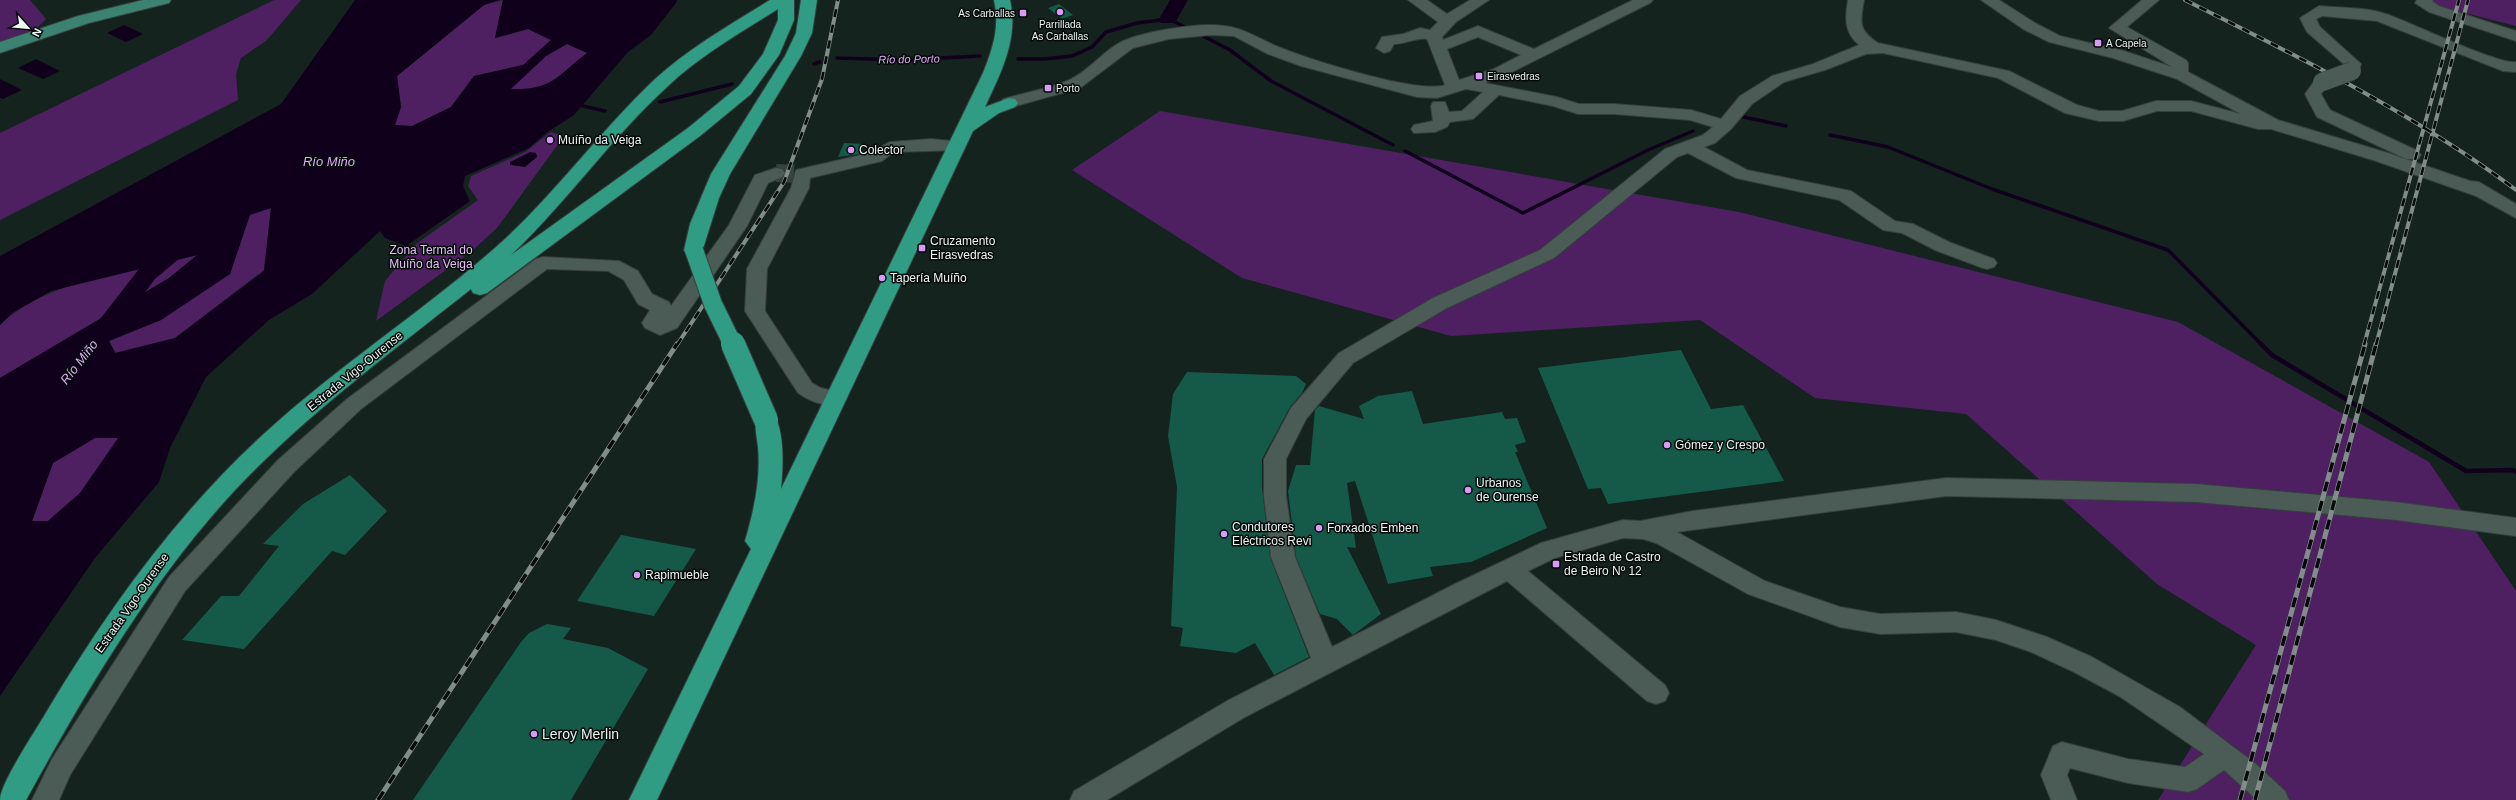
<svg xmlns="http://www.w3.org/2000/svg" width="2516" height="800" viewBox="0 0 2516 800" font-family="Helvetica,sans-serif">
<rect width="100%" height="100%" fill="#14231e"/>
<g fill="#4e2062">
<path d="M0 0H30L46 19 34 31 0 43Z"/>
<path d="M274 0H301L267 40 241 58 236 74 238 100 0 220V133Z"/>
<path d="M503 0 495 38 528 29 551 40 523 65 474 76 451 107 412 126 395 125 401 107 397 76 484 5Z"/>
<path d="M2414 0H2516V26Z"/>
<path d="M567 44 588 53C556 76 554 90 510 89L546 56Z"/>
<path d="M1160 111 1739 212 2178 322 2429 462 2516 591V800H2158L2256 645 2157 584 1966 414 1815 398 1700 320 1451 336 1242 278 1072 170Z"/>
<path d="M551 132 564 136 497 228 473 250 376 321 385 281 416 244 478 200 468 186 471 176 525 152Z"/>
<path d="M271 208 264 270 175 338 116 353 109 341 161 320 230 274 250 214Z"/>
<path d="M198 255 169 278 0 378V325C48 279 135 270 198 255Z"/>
<path d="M95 438H119L80 493 48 521 32 522 53 463Z"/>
</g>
<g fill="#11001b" fill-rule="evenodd">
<path d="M355 0H499L484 5 397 76 401 107 395 125 412 126 451 107 474 76 523 65 551 40 528 29 495 38 503 0H677L676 3 651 35 628 52 574 115 546 133 529 148 465 176 463 186 470 201 406 246 385 238 380 231 312 294 269 320 206 377 170 448 159 482 95 558 0 696V378L169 278 197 255 51 291 12 313 0 325V256L281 104ZM567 44 587 53C558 75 552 91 511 89L546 56ZM271 208 264 271 175 338 115 353 109 341 161 320 230 274 250 215ZM95 438H118L80 493 48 521H32L53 463Z"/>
<path d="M124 25 143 34 126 42 107 33Z"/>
<path d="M36 59 60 71 43 79 18 68Z"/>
<path d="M0 79 22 90 3 99 0 98Z"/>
<path d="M530 152 536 153 537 157 525 167 510 165V162Z"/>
</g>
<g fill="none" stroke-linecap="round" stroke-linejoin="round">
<g stroke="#11001b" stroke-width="3.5">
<path d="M1201 35 1230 50 1271 81 1393 145"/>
<path d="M837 58 902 60 980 56"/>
<path d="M1018 59H1045L1072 56 1092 47 1106 32 1137 23 1169 19 1185 27"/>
<path d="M814 64 820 62"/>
<path d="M660 102 732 84"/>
<path d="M583 106 605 111"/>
<path d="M1739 116 1786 126"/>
<path d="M1830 135 1888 147 1992 189 2168 250 2262 345"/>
<path d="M1405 151 1523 213 1648 150 1693 131"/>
</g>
<path stroke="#11001b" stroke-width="4.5" d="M2261 344 2272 355 2466 471 2513 470 2516 472"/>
<g fill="#11001b" fill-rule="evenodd">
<path d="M1170 0H1188L1175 23H1161L1159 19Z"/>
<path d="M185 235 193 237 196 242 193 247 155 279 110 339 102 341 94 339 90 333 94 327 139 269 177 237Z"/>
</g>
</g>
<g fill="#155949">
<path d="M1059 4 1073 15 1062 19 1048 8Z"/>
<path d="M844 143 864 144 861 154 838 157Z"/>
<path d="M1681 350 1711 409 1743 405 1784 481 1608 504 1601 488 1588 489 1538 368Z"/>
<path d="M1187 372 1296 376 1306 384 1302 393 1290 407 1262 459V487L1270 557 1309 657 1274 675 1255 643 1236 653 1180 646 1183 628 1171 626 1177 487 1168 436 1173 394Z"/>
<path d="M1412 391 1423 424 1502 412 1505 419 1517 418 1526 442 1515 445 1518 452H1515L1547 528 1471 562 1430 567 1433 576 1388 584 1355 481 1347 483 1356 548 1347 547 1381 614 1353 635 1337 619 1320 614 1296 557 1288 491 1296 465H1310L1315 410 1319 406 1364 419 1359 406 1378 396Z"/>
<path d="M350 475 387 511 345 555 332 551 244 649 182 640 221 596H239L279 546 263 544 303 504Z"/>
<path d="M621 535 696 549 654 616 577 601Z"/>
<path d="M547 624 571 628 563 639 608 648 648 669 571 800H413L521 642 529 633Z"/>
</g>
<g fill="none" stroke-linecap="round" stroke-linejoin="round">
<path stroke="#34433e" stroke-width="18" stroke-dasharray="18 9" stroke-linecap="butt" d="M776 173 802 174"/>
<defs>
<g id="minor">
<path d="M1408 0H1427L1447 14 1470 0H1489L1456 22 1442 37 1443 40 1478 26 1534 49 1633 0H1653L1650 3 1506 75 1485 83 1557 97 1579 104H1614L1691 110 1721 119 1740 96 1772 76 1813 64 1859 45C1844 32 1845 19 1848 0H1864C1860 22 1858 30 1878 43L2009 71 2077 105 2099 111H2122L2156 101H2191L2241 114 2177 79 2113 58 2049 42 2023 29 1981 0H1999L2035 23 2060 36 2124 51 2172 67 2109 28 2142 0H2159L2127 27 2186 60 2188 63V72L2278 120 2388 153 2470 181 2479 182 2516 204V218L2476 196 2376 161 2271 129H2258L2191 111H2157L2123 121H2099L2065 113 1998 78 1883 53 1866 54 1825 70 1784 82 1752 104 1731 129 1715 143 1704 147 1747 170 1851 191 1895 221 1913 224 1949 242 1994 259 1997 263 1994 267 1987 269 1980 267 1935 250 1902 233 1883 230 1839 200 1736 178 1688 153 1677 157 1554 258 1447 308 1353 363 1306 419 1286 459V496L1295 557 1332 647 1455 584 1541 543 1623 520 1640 521 1693 511 1946 478 2196 484 2396 502 2516 518V536L2396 520 2196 502 1946 496 1677 532 1765 581 1840 607 1880 614 1956 612 1996 620 2047 637 2092 657 2180 707 2256 764 2285 791 2289 800H2257L2224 770 2197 789 2188 792 2128 783 2070 768 2067 775 2077 800H2051L2041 775 2053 746 2062 742 2128 759 2185 767 2204 754 2119 696 2074 672 2031 652 1996 640 1956 632 1880 634 1840 627 1748 594 1656 543 1643 539 1623 538 1555 558 1528 571 1665 685 1669 693 1665 701 1656 704 1647 701 1507 581 1245 717 1107 800H1070L1074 791 1227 701 1311 658 1271 557 1264 496V459L1291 408 1339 353 1433 298 1540 250 1665 149 1703 135 1713 127 1690 120 1614 114H1578L1553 106 1499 95 1473 119 1450 122 1447 127 1435 132 1414 133 1411 129 1414 125 1433 121 1431 106 1433 102H1445L1449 112 1462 111 1483 92 1466 89 1437 98 1417 97 1301 66 1268 54 1234 36 1210 35 1169 39 1133 48 1080 88 1009 108 1003 107 1001 103 1003 99C1024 93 1047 89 1067 81 1087 73 1102 52 1121 42 1141 32 1188 25 1210 25 1243 25 1253 37 1281 48 1311 60 1418 94 1445 85L1427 39C1417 37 1405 44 1394 44L1390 51 1384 53 1376 48 1382 37 1403 34 1420 28 1430 30 1438 22ZM1478 37 1521 55 1494 69 1459 80 1447 49Z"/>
<path d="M2417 0H2433L2432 1 2439 6 2516 31V41L2429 12 2415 3Z"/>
<path d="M2319 6C2340 8 2366 7 2386 14 2410 22 2498 65 2516 62V72L2503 71 2377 21 2322 16 2316 19 2320 27 2361 64 2358 74H2346L2344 71 2345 65 2307 32 2300 18Z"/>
<path d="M2322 77 2330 82 2321 94 2330 110 2418 151 2421 155 2418 159H2406L2317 117 2305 94 2316 79Z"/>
<path d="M931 139 962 142 965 146 962 150 894 152 882 161 810 178 809 188 767 269 765 311 812 383 821 388 842 393 845 398 842 403C827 408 811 402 798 393L745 311 747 269 791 188 796 170 870 153 890 142Z"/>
<path d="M776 168 782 169 785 173 782 177 768 183 747 226 677 328 660 335 645 328 642 323 650 310 638 304 624 280 608 271 547 269 361 409 294 472 185 591 70 775 59 800H32L52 759 169 577 278 460 347 399 536 259 543 257 619 261 638 271 652 294 669 302 671 306 729 225 755 175Z"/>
</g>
<path id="major" d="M143 0H171L169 3 89 23 0 53V42L78 16Z"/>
<g id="highway">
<path d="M770 0H794V20L779 55 751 94 700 136 487 293 480 295 473 293 471 289C390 353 306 415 235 490 150 582 86 691 26 800H0C0 783 37 729 47 711 108 609 178 512 266 432 338 366 421 313 495 248 553 197 598 133 654 80 689 48 730 25 770 0ZM778 9V20L763 54 739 86 688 128 511 255C567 202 611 138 668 86 701 55 740 33 778 9Z"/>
<path d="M801 0H817L812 33 801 56 730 174 719 198 701 255 694 256 687 255 684 250 690 224 711 174 785 56 796 33Z"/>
<path d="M994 0H1010C1019 38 1001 73 985 107L1009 98 1015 99 1018 103 1015 107 999 113 973 131 657 800H629L751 549 745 541C754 510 761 479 758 447 757 436 753 424 758 414L766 412 774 414C785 434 783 467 781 489L983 73C993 48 1000 27 994 0Z"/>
</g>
</defs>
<use href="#minor" stroke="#353f3c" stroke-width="2"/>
<use href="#major" stroke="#353f3c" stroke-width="2"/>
<use href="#highway" stroke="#353f3c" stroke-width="2"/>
<use href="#minor" fill="#4b5b55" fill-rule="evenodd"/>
<use href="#major" fill="#3b8271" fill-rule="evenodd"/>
<use href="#highway" fill="#309c83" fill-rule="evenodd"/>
<defs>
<g id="rail-far1">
<path d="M2185 0C2299 57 2413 113 2516 190"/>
<path d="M677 345 784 182 822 79 838 0"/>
<path d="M2364 345 2459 0"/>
<path d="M2376 345 2468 0"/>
</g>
<g id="rail">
<path d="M378 800 677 344"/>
<path d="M2240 800 2365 344"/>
<path d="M2255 800 2376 344"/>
</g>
</defs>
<use href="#rail-far1" stroke="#818d89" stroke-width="4"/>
<use href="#rail" stroke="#818d89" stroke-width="5"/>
<use href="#rail-far1" stroke="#050a09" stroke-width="2.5" stroke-dasharray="8" stroke-linecap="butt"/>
<use href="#rail" stroke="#050a09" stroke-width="3.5" stroke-dasharray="10" stroke-linecap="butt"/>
<defs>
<path id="minor-bridge" d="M2322 82 2352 71"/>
<path id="highway-bridge-far1" d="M694 250 713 304 733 345"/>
<path id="highway-bridge" d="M733 344 766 420"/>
</defs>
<use href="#minor-bridge" stroke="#353f3c" stroke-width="19" stroke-linecap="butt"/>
<use href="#highway-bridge-far1" stroke="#353f3c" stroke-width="20" stroke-linecap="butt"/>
<use href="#highway-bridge" stroke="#353f3c" stroke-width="26" stroke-linecap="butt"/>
<use href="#minor-bridge" stroke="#4b5b55" stroke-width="18"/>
<use href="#highway-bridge-far1" stroke="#309c83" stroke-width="18"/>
<use href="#highway-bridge" stroke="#309c83" stroke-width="24"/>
</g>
<g fill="#d99af7" stroke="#050a09" stroke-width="1.5">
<circle cx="1060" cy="12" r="4"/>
<rect x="1019" y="9" width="8" height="8" rx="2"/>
<rect x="2094" y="39" width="8" height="8" rx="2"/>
<rect x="1475" y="72" width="8" height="8" rx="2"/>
<rect x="1044" y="84" width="8" height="8" rx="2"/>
<circle cx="550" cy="140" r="4"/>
<circle cx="851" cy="150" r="4"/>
<rect x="918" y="244" width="8" height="8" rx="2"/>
<circle cx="882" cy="278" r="4"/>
<circle cx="1667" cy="445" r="4"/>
<circle cx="1468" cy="490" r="4"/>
<circle cx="1319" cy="528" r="4"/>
<circle cx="1224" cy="534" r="4"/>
<rect x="1552" y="560" width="8" height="8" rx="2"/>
<circle cx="637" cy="575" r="4"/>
<circle cx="534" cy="734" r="4"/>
</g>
<g text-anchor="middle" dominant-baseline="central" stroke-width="3" stroke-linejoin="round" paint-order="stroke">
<g font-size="10" fill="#ecf6f3" stroke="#050a09" text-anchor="start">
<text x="1015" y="13" text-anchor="end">As Carballas</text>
<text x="1060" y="24" text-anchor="middle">Parrillada<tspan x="1060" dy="12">As Carballas</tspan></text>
<text x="2106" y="43">A Capela</text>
<text x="1487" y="76">Eirasvedras</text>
<text x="1056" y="88">Porto</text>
</g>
<g font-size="11" font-style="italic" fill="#deabf8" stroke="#050a09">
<text transform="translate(909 59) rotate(-1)">Río do Porto</text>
</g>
<g font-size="12" fill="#ecf6f3" stroke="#050a09" text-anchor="start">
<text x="558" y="140">Muíño da Veiga</text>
<text x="859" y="150">Colector</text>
<text x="930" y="241">Cruzamento<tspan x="930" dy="14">Eirasvedras</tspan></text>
<text x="890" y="278">Tapería Muíño</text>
<text x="1675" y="445">Gómez y Crespo</text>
<text x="1476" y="483">Urbanos<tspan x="1476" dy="14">de Ourense</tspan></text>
<text x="1232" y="527">Condutores<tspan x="1232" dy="14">Eléctricos Revi</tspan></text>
<text x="1327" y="528">Forxados Emben</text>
<text x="1564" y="557">Estrada de Castro<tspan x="1564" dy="14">de Beiro Nº 12</tspan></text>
<text x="645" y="575">Rapimueble</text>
</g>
<g font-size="12" fill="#e6bffa" stroke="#050a09">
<text x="431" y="250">Zona Termal do<tspan x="431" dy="14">Muíño da Veiga</tspan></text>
</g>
<g font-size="12" fill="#ecf6f3" stroke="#050a09">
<text transform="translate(355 371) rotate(-39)">Estrada Vigo-Ourense</text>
<text transform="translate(132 603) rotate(-55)">Estrada Vigo-Ourense</text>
</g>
<g font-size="13" font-style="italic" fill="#deabf8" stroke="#050a09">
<text x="329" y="161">Río Miño</text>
<text transform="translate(79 362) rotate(-52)">Río Miño</text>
</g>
<g font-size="14" fill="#ecf6f3" stroke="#050a09" text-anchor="start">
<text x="542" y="734">Leroy Merlin</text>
</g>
</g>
<g transform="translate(28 28) rotate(117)" stroke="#050a09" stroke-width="3" paint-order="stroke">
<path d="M0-3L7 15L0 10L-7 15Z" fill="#ecf6f3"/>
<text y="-6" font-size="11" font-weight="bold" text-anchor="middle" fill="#ecf6f3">N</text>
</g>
</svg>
